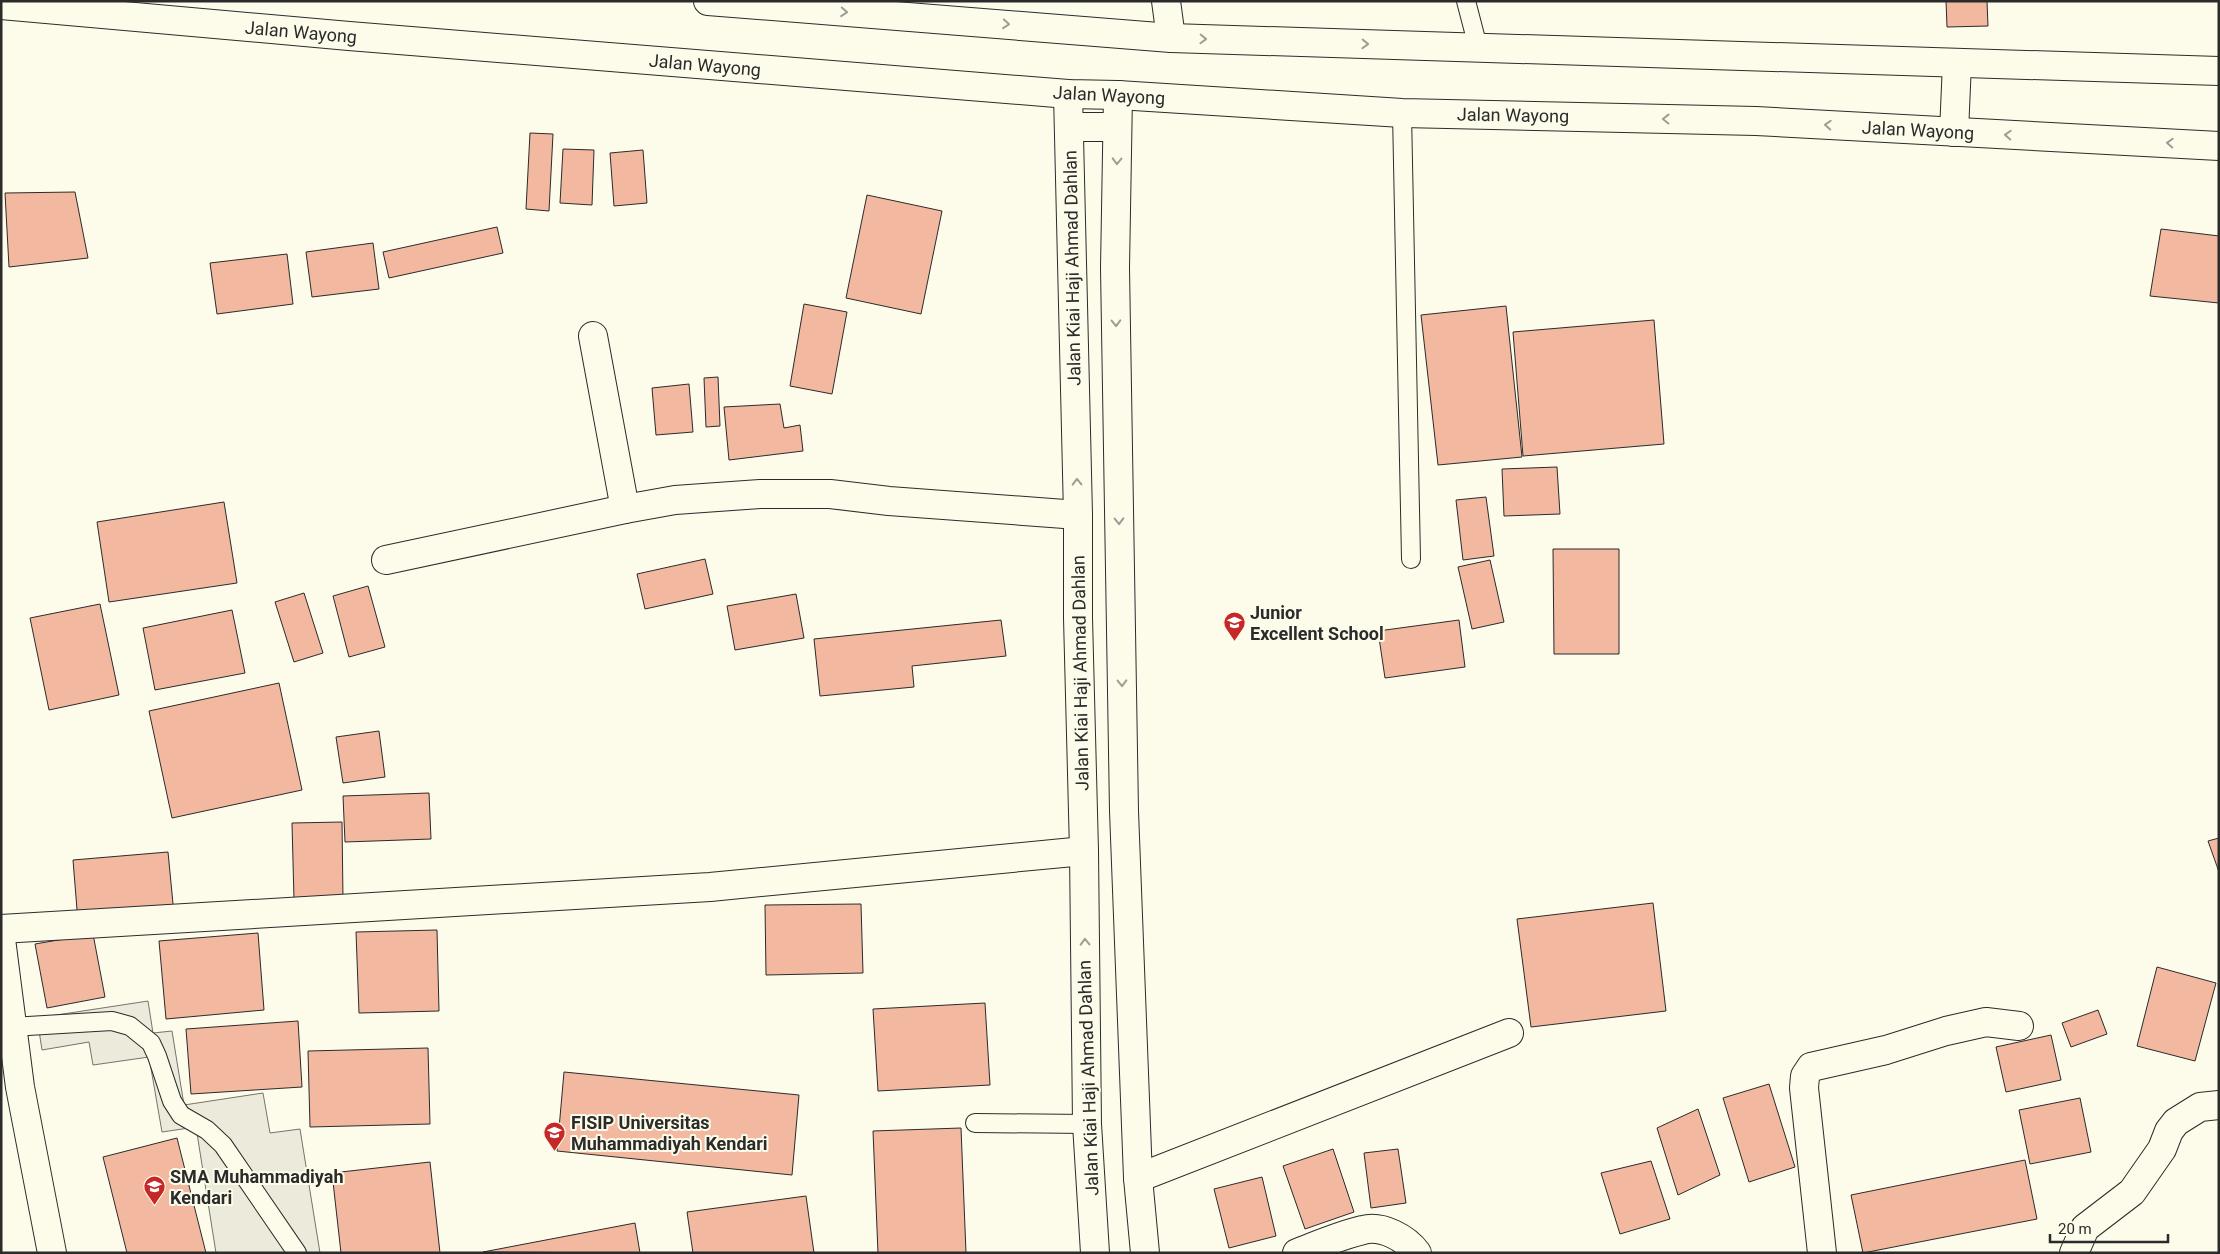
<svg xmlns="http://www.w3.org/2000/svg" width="2220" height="1254" viewBox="0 0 2220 1254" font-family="Roboto,sans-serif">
<rect width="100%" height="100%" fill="#fdfbea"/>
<path fill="#eceadb" stroke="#74746e" d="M148 1001 153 1033 172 1031 184 1105 263 1093 270 1133 300 1129 320 1253H216L196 1127 162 1132 149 1057 93 1065 89 1042 42 1050 37 1018Z"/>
<g fill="#f2b8a0" stroke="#2b2b2b">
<path d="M1946 1H1987L1988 26 1947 27Z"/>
<path d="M530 133 553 134 549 211 526 209Z"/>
<path d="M563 149 594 150 592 205 560 203Z"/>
<path d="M643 150 647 203 614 206 610 153Z"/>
<path d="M75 192 88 258 9 267 5 193Z"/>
<path d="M867 195 942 211 921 314 846 298Z"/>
<path d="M497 227 503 253 389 278 383 252Z"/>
<path d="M2161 229 2219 236V303L2150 296Z"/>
<path d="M373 243 379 289 312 297 306 252Z"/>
<path d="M287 254 293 304 217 314 210 263Z"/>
<path d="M804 304 847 312 832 394 790 386Z"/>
<path d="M1506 306 1522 457 1438 465 1421 315Z"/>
<path d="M1654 320 1664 444 1523 456 1513 332Z"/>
<path d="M718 377 720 426 706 427 704 378Z"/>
<path d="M689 384 693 432 656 435 652 388Z"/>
<path d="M780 404 784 428 800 425 803 451 729 460 724 407Z"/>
<path d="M1557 467 1560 514 1504 516 1502 469Z"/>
<path d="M1486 497 1494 556 1463 560 1456 500Z"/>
<path d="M224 502 237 583 109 602 97 522Z"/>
<path d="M1553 549H1619V654H1554Z"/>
<path d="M705 559 713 594 645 609 637 574Z"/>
<path d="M1490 560 1504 622 1472 629 1458 567Z"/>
<path d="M368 586 385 647 349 657 333 596Z"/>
<path d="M304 593 323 653 294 662 275 602Z"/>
<path d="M796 594 804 638 735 650 727 606Z"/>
<path d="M100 604 119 695 49 710 30 618Z"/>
<path d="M232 610 245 673 155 690 143 628Z"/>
<path d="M1001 620 1006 656 912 666 914 687 820 696 814 639Z"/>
<path d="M1459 620 1465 667 1385 678 1378 631Z"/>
<path d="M279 683 302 790 172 818 149 711Z"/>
<path d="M379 731 385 777 343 783 336 737Z"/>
<path d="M429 793 431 839 345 842 343 796Z"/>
<path d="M342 822 343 899 294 900 292 823Z"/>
<path d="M2219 838V872L2208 841Z"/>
<path d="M168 852 174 914 78 922 73 860Z"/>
<path d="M1653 903 1666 1011 1531 1027 1517 919Z"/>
<path d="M861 904 863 973 766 975 765 905Z"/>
<path d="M437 930 439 1011 359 1013 356 932Z"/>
<path d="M258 933 264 1010 166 1019 159 941Z"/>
<path d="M93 934 105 997 47 1008 35 944Z"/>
<path d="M2157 967 2216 983 2195 1061 2137 1046Z"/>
<path d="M985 1003 990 1085 878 1091 873 1009Z"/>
<path d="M2098 1010 2107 1034 2071 1047 2062 1023Z"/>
<path d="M298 1021 302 1087 191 1094 186 1029Z"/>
<path d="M2051 1035 2061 1080 2006 1092 1996 1047Z"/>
<path d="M428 1048 430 1124 310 1127 308 1051Z"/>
<path d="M564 1072 799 1095 792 1175 557 1151Z"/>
<path d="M1769 1084 1795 1167 1749 1182 1723 1098Z"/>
<path d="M2080 1098 2091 1152 2030 1164 2019 1110Z"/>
<path d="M1698 1109 1720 1175 1678 1195 1657 1128Z"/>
<path d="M961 1128 966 1253H878L873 1131Z"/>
<path d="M177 1138 206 1253H127L103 1157Z"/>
<path d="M1333 1149 1354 1212 1305 1229 1283 1166Z"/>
<path d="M1398 1149 1406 1203 1371 1208 1364 1153Z"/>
<path d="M2025 1160 2037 1219 1863 1253 1851 1195Z"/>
<path d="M1651 1161 1670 1219 1620 1234 1601 1173Z"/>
<path d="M430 1162 440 1253H341L332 1173Z"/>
<path d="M1262 1177 1276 1236 1229 1248 1214 1189Z"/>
<path d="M806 1196 814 1253H693L687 1212Z"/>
<path d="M635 1223 640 1253 483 1252Z"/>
</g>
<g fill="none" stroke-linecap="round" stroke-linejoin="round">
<defs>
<g id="service">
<path d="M1466 1 1478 47"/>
<path d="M1402 113 1411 559"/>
<path d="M11 1027 112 1021 130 1026 151 1043 157 1056 172 1101 181 1115 207 1130 223 1145 297 1253"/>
<path d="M975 1123 1087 1124"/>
</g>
<g id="minor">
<path d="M1166 1 1171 38"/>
<path d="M593 336 625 509"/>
<path d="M386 560 625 509 675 500 760 494H830L889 501 1078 515"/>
<path d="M1 929 710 887 1084 851"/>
<path d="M1 939 20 1087 52 1253"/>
<path d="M1138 1178 1509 1033"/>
<path d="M1297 1253C1318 1245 1341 1235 1363 1230 1382 1225 1406 1238 1417 1253"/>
<path d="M1822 1253 1804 1088 1805 1076 1811 1067 1886 1050 1946 1031 1986 1022 2019 1026"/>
<path d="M2074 1253 2085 1228 2132 1192 2162 1149 2169 1131 2176 1122 2200 1107 2219 1105"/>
</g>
<g id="secondary">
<path d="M708 1 1171 38 2219 71"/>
<path d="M1 5 349 36 1068 94 1118 95 1402 113 1756 121 2219 146"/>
<path d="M1068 94 1078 515V618L1084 851 1087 1124 1095 1253"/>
<path d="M1118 95 1115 268 1124 811 1138 1178 1145 1253"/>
<path d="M1069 127H1117"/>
<path d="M1954 132 1957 63"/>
</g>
</defs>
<use href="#service" stroke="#2b2b2b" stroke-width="20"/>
<use href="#minor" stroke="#2b2b2b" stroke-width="30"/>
<use href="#secondary" stroke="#2b2b2b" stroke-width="30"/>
<use href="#service" stroke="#fdfbea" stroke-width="18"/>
<use href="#minor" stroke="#fdfbea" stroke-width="28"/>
<use href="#secondary" stroke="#fdfbea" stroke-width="28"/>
</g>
<defs><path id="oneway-chevron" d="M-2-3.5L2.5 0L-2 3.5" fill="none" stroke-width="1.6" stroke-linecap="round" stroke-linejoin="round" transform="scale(1.25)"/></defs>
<g stroke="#9e9d94">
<use href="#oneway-chevron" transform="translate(844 12) rotate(4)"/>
<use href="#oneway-chevron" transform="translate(1006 24) rotate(5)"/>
<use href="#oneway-chevron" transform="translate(1203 39) rotate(2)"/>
<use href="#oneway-chevron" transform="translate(1365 44) rotate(2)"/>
<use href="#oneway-chevron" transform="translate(1666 119) rotate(-179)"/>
<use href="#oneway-chevron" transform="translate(1828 125) rotate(-177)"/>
<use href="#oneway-chevron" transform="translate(2008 135) rotate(-177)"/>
<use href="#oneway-chevron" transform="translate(2170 143) rotate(-177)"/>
<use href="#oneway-chevron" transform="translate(1117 161) rotate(91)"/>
<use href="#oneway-chevron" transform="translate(1116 323) rotate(89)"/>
<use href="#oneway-chevron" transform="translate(1077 482) rotate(-91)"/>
<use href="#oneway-chevron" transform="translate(1119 521) rotate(89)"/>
<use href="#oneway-chevron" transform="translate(1122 683) rotate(89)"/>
<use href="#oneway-chevron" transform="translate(1085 942) rotate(-91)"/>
</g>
<defs>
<symbol id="school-pin" viewBox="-11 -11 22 30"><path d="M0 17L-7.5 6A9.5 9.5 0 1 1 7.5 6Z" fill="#c62828" stroke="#fdfbea"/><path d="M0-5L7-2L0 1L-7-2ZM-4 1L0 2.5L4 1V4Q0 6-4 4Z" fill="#fff"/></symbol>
<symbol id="university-pin" viewBox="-11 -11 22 30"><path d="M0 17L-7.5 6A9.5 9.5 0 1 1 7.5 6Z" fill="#c62828" stroke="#fdfbea"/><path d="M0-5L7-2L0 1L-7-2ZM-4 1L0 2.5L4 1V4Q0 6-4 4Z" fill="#fff"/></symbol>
</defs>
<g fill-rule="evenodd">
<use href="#school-pin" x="1222" y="610" width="25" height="34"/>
<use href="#university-pin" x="542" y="1120" width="25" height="34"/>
<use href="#school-pin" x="142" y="1174" width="25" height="34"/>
</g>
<g text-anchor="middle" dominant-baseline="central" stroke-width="4" stroke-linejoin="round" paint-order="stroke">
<g font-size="18" fill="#2b2b2b" stroke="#fdfbea">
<text transform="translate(301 32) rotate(5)">Jalan Wayong</text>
<text transform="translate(705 65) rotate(5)">Jalan Wayong</text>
<text transform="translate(1109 95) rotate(3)">Jalan Wayong</text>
<text transform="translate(1513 115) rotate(1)">Jalan Wayong</text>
<text transform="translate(1918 130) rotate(3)">Jalan Wayong</text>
<text transform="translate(1072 268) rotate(-91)">Jalan Kiai Haji Ahmad Dahlan</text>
<text transform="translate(1080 673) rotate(-91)">Jalan Kiai Haji Ahmad Dahlan</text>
<text transform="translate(1088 1078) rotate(-92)">Jalan Kiai Haji Ahmad Dahlan</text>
</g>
<g font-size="18" font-weight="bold" fill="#2b2b2b" stroke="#fdfbea" text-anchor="start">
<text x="1250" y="612">Junior<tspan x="1250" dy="21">Excellent School</tspan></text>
<text x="571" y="1122">FISIP Universitas<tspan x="571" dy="21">Muhammadiyah Kendari</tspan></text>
<text x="170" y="1176">SMA Muhammadiyah<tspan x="170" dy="21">Kendari</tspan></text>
</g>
</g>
<rect width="2220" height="1254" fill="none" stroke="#2b2b2b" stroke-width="5"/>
<path d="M2050 1234v8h118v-8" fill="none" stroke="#2b2b2b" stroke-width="2.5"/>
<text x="2058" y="1234" font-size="15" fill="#2b2b2b" stroke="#fdfbea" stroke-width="4" paint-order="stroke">20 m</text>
</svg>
